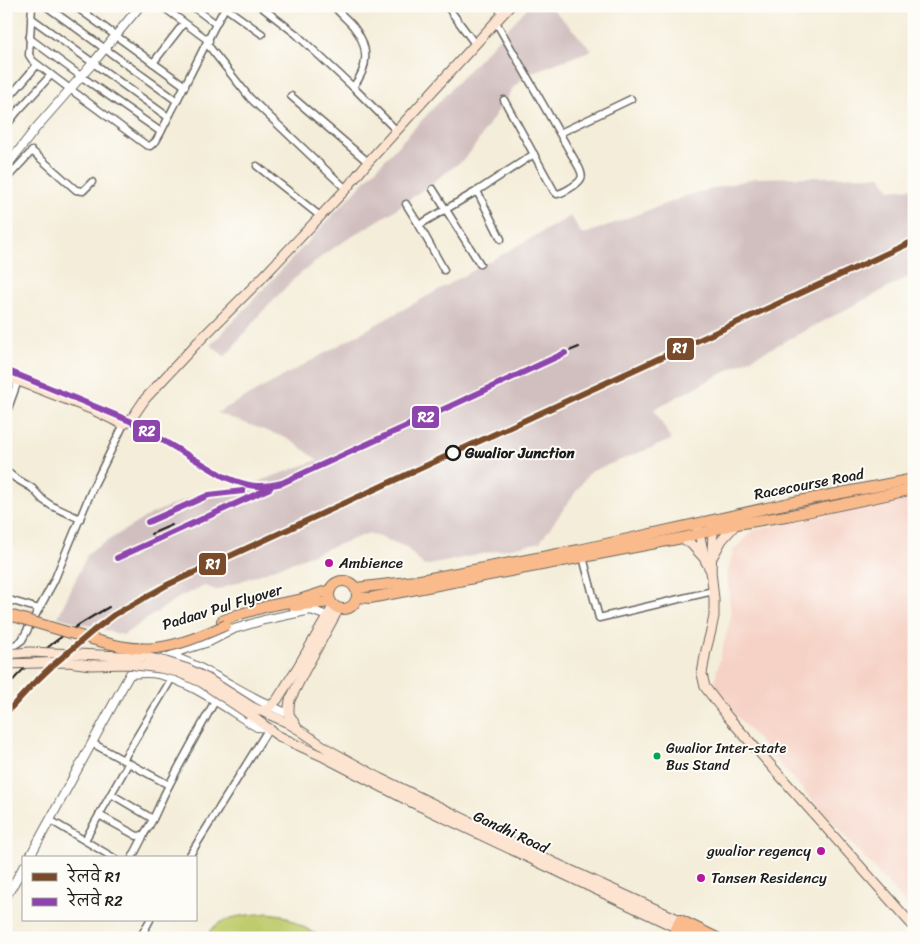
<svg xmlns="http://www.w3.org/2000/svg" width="920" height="944" viewBox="0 0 920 944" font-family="Sriracha,'Playpen Sans Deva',sans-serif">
<rect width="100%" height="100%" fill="#fdfcf7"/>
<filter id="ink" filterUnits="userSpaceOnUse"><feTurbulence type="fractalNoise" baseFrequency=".02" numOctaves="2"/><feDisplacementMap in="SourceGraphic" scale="10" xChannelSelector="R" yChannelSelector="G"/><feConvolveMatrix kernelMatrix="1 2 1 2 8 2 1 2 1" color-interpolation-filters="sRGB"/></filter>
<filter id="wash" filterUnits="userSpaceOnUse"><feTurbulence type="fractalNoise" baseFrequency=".0096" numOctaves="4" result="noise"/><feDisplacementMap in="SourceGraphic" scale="20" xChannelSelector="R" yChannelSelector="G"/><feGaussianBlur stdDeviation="1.12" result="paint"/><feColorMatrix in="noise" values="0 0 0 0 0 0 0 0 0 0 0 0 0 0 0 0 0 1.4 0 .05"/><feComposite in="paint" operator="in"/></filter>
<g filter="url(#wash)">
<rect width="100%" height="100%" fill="#f4edd9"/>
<path fill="#f6d1c5" d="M914 498V913L714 691 716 674 731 616 727 575 733 551 753 530Z"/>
<g fill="#d1bfbf">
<path d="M529 6H550L592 50 527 74 513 88 472 150 463 160 392 212 327 252 294 279 260 314 225 357 211 345Z"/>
<path d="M881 176 890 190 914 188V274L654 409 671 440 590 472 540 542 424 566 406 547 369 533 217 590 205 586 181 596 123 635 58 617 88 553 149 515 202 493 241 488 318 460 289 439 217 413 571 216 582 235 692 194 756 178Z"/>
</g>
<path fill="#bfcb6d" stroke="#6e7444" d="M268 913 282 915 323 938H205C219 914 244 916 268 913Z"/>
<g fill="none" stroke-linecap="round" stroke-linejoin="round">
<path stroke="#7cb3eb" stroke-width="2" d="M6 33 11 48 6 61"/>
</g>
</g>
<g filter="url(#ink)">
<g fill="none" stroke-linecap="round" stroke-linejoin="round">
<defs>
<g id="minor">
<path d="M32 6 29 55 33 61 70 89 146 145 150 146 156 141 161 132 216 24 226 6"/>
<path d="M46 6 177 101"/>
<path d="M75 6 185 86"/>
<path d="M162 6 209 41"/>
<path d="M192 6 216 24"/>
<path d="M223 6 262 34"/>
<path d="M260 6 296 34 353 87 397 131"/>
<path d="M334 6C340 14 347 19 353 26 370 47 369 67 353 87"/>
<path d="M447 6 475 44"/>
<path d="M31 18 168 117"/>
<path d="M496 22 577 164C584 176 584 179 572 187 567 190 563 193 557 194L554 191 504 100"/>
<path d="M29 38 82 77 161 132"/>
<path d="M207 44 250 98 346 189"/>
<path d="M153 63 184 23"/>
<path d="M291 96 368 162"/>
<path d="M6 101 37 65"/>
<path d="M6 126 17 112 51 75"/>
<path d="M560 133 631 99"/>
<path d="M257 166 320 216"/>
<path d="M6 177 9 176 32 151 76 190 83 191 92 182"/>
<path d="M433 189 480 264"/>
<path d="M406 204 419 225 444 270"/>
<path d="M419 225 477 191"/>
<path d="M501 239 477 191 534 154"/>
<path d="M6 414 18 381"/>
<path d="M6 471 15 478 32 488 43 500 52 506 80 519"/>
<path d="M583 557 599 618 713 591"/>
<path d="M6 599 39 609"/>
<path d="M6 649 12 647 22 640 54 581 93 487 124 424"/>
<path d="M92 743 169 785"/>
<path d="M123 760 172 678"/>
<path d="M111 794 153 819"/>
<path d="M99 815 137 836C142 836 144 835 146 831 154 820 159 805 165 793 181 762 198 732 215 701"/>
<path d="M50 820 114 858"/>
<path d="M85 840 128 764"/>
<path d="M132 858 144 835"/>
<path d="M188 858 269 728"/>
<path d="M140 938 150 920"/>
</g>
<g id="tertiary">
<path d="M498 6 503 14"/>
<path d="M6 167 36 128 93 63 140 6"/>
<path d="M311 610 327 616"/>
<path d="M171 656C187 661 201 668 215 676 239 689 263 704 289 714"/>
<path d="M158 660 171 656 180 651 209 642 234 629 264 620 311 610 318 604"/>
<path d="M130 674C140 673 149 672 158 674 187 680 226 708 252 724L257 727 269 728"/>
<path d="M29 858 121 690 130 674 143 665"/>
<path d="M6 897 24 866"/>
</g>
<g id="secondary">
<path d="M6 376 91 409 118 422 124 424 130 421 145 399 197 343 261 279 346 189 368 162 510 6"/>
<path d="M712 525 713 531 711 571 714 599V616L711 631 706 650 702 674 705 687 728 717 914 927"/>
<path d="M698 528 705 560 711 571"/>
<path d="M682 538 691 544 704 558"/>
<path d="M713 556 722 540 736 524"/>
<path d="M252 707 286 722 298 729 329 750 378 777 555 863 680 920"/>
<path d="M259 711 267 709 277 700 296 670 334 605"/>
<path d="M249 714 277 735 295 744 324 757 411 802 677 928"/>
<path d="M296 726 289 714V707L290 700 305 670 339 608"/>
</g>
<g id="primary">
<circle cx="343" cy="595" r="14"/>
<path d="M356 588 415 581 579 550 789 503 914 479"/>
<path d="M357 597 370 598 682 538 737 524 792 515 914 489"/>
<path d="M294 606 331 602"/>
<path d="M222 621 237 615 268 606 299 600 330 590"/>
<path d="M677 928 696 938"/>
<path d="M672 938 680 920 717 938"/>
</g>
</defs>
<use href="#minor" stroke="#68655e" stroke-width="9"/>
<use href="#tertiary" stroke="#68655e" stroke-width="10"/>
<use href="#secondary" stroke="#68655e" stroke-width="11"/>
<use href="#primary" stroke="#68655e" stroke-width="12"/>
<use href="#minor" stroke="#fff" stroke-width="6"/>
<use href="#tertiary" stroke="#fff" stroke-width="8"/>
<use href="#secondary" stroke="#fde4d1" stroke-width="9"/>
<use href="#primary" stroke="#fabb8c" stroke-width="10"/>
<g stroke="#1c1c1c" stroke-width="2">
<path d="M559 355 579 347"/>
<path d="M6 370 130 421 223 476C245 486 258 489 282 483L442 410 565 353"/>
<path d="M148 522 209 495 243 491"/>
<path d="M151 534 172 525"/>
<path d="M117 558 270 488"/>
<path d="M6 688C37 652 69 629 109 607"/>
</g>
<defs>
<g id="secondary-bridge">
<path d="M6 654 30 652 145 657 166 662 188 669 208 679 252 707"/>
<path d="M6 664 68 662 91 665 128 664 160 668 178 672 201 682 249 714"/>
</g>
<path id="primary-bridge" d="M6 614C30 621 53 628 77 635 103 642 129 651 156 648 181 645 203 635 226 625"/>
</defs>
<use href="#secondary-bridge" stroke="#68655e" stroke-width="11" stroke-linecap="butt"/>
<use href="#primary-bridge" stroke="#68655e" stroke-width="12" stroke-linecap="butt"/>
<use href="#secondary-bridge" stroke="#fde4d1" stroke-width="9"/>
<use href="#primary-bridge" stroke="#fabb8c" stroke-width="10"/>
<defs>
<path id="rail-1" d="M6 713 32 685 52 666 93 631 114 615 167 585 914 241"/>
<g id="rail-2">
<path d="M6 370 130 421 223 476C245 486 258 489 282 483L442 410 565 353"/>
<path d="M148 522 209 495 243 491"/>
<path d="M117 558 270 488"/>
</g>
</defs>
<use href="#rail-1" stroke="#fdfcf7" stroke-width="10"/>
<use href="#rail-2" stroke="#fdfcf7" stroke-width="10"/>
<use href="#rail-1" stroke="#7a4b2a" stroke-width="6"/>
<use href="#rail-2" stroke="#8e44ad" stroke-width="6"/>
</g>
</g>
<circle fill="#fdfcf7" stroke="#1c1c1c" stroke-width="2.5" cx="453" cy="453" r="7"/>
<g fill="#b5179e" stroke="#fdfcf7" stroke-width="2">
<circle cx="329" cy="563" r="5"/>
<circle cx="821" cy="851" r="5"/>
<circle cx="701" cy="878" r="5"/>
</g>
<circle fill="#00a651" stroke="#fdfcf7" stroke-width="2" cx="657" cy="756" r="4.5"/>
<g text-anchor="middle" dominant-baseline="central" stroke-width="4" stroke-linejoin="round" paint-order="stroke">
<g font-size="14" fill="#1c1c1c" stroke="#fdfcf7" text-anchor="start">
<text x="666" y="748">Gwalior Inter-state<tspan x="666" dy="17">Bus Stand</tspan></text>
</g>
<g font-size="15" font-weight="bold" fill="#1c1c1c" stroke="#fdfcf7" text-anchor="start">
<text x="465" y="453">Gwalior Junction</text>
</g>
<g font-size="15" fill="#1c1c1c" stroke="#fdfcf7">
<text transform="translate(809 484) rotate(-11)">Racecourse Road</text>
<text transform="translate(222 607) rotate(-17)">Padaav Pul Flyover</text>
<text transform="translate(511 832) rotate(25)">Gandhi Road</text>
</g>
<g font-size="15" fill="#1c1c1c" stroke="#fdfcf7" text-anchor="start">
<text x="339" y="563">Ambience</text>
<text x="811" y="851" text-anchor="end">gwalior regency</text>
<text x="711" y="878">Tansen Residency</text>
</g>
</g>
<g stroke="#fdfcf7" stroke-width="2">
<rect x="666" y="337" width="29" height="24" rx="5" fill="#7a4b2a"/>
<rect x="411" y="405" width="29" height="24" rx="5" fill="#8e44ad"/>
<rect x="132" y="419" width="29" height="24" rx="5" fill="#8e44ad"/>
<rect x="198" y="552" width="29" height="24" rx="5" fill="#7a4b2a"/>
</g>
<g font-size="14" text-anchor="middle" font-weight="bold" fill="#fff">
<text x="680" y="353">R1</text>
<text x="426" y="422">R2</text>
<text x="147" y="436">R2</text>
<text x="213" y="569">R1</text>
</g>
<rect width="920" height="944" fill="none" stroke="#fdfcf7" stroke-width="25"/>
<rect x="22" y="856" width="175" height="65" fill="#fdfcf7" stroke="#a3a29f"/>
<rect x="32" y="873" width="25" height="8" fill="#7a4b2a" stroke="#a3a29f"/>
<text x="68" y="882" font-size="15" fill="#1c1c1c">रेलवे R1</text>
<rect x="32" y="898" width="25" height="8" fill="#8e44ad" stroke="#a3a29f"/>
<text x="68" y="906" font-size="15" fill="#1c1c1c">रेलवे R2</text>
</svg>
